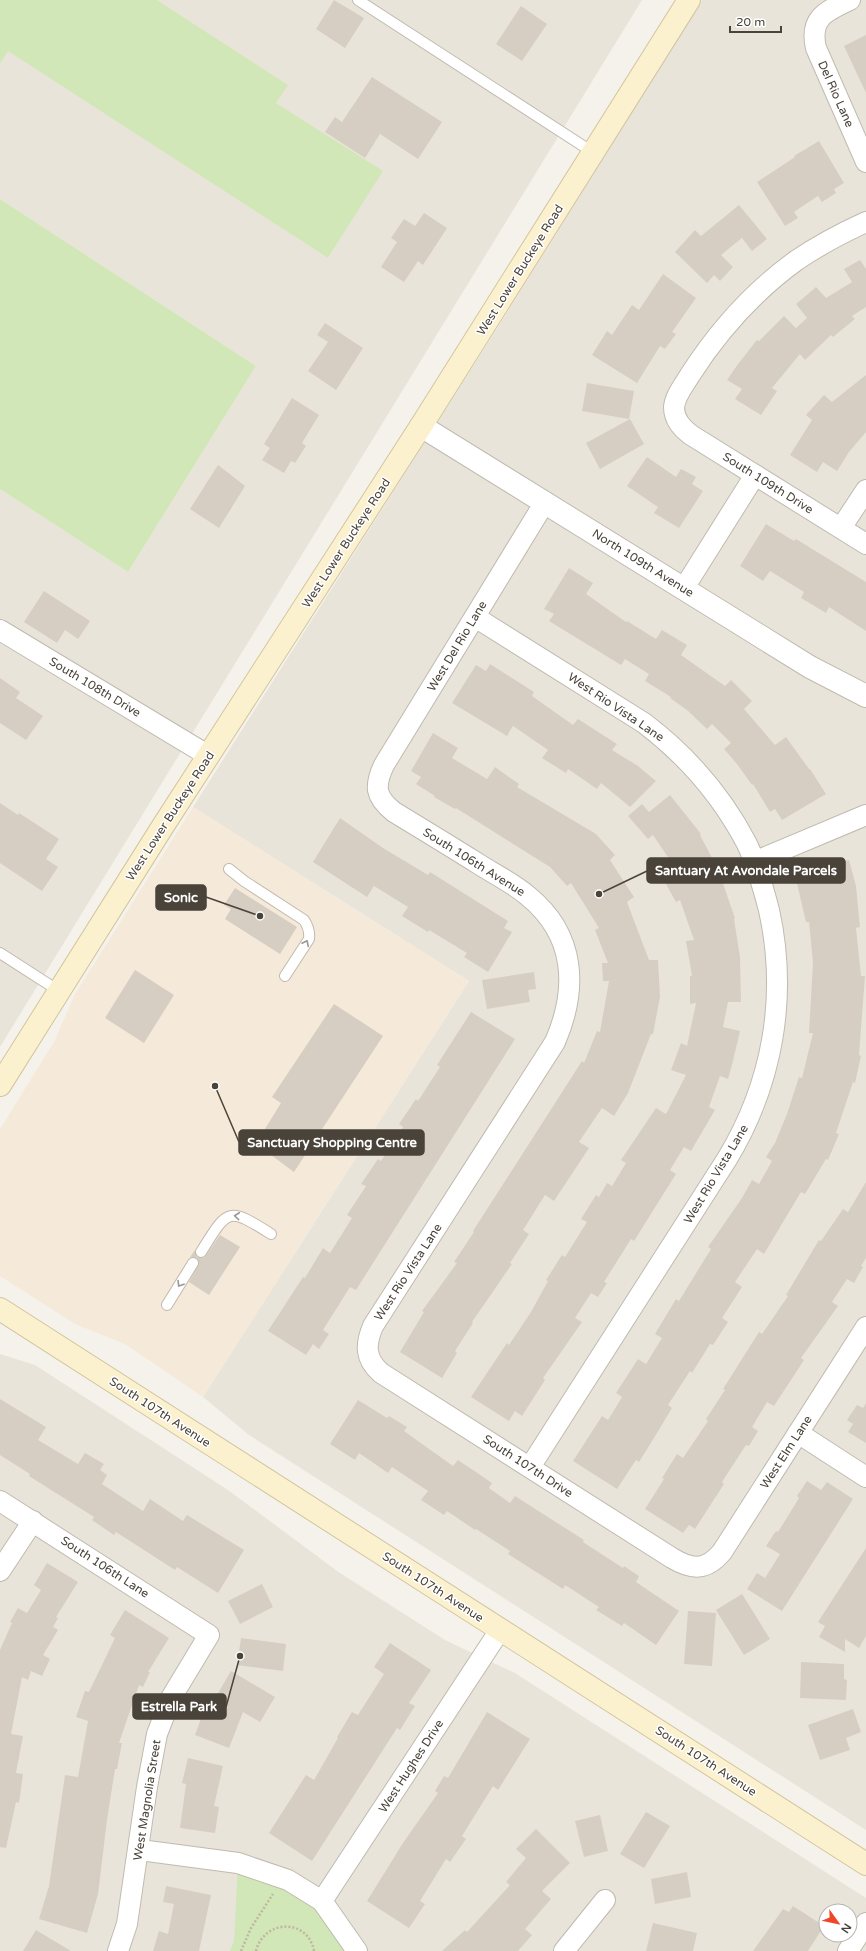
<svg xmlns="http://www.w3.org/2000/svg" width="866" height="1951" viewBox="0 0 866 1951" font-family="'Varela Round',sans-serif">
<rect width="100%" height="100%" fill="#f5f2ec"/>
<g fill="#e9e4da" fill-rule="evenodd">
<path d="M157 0H642L0 1047V489L128 572 256 366 0 199V64L8 50 328 258 382 171 275 103 287 85Z"/>
<path d="M702 0H866V1830L249 1435 203 1397 469 981 193 807 498 327Z"/>
<path d="M0 1354 35 1365 228 1490 340 1573 445 1640 515 1673 866 1898V1951H0ZM826 1911H850V1935H826Z"/>
</g>
<path fill="#f5e9d9" d="M193 807 469 981 203 1397 125 1344 75 1324 0 1276V1129L54 1042 75 994Z"/>
<g fill="#d1e7b7">
<path d="M0 0H157L288 85 276 103 383 171 328 258 8 51 0 64Z"/>
<path d="M0 199 256 366 128 572 0 489Z"/>
<path d="M238 1863 288 1880 357 1951H230L234 1941Z"/>
</g>
<g fill="#d6cec2">
<path d="M334 0 364 18 345 48 316 29Z"/>
<path d="M521 6 547 24 522 61 496 44Z"/>
<path d="M866 35V93L844 46Z"/>
<path d="M372 77 442 122 418 159 380 134 365 158 325 132 335 117 342 122Z"/>
<path d="M819 141 844 183 834 189 836 193 822 202 818 196 794 212 798 218 785 226 757 182 795 157 794 156Z"/>
<path d="M739 205 767 239 752 251 742 238 721 255 733 267 720 281 714 275 707 283 675 252 695 230 701 236Z"/>
<path d="M424 213 447 228 423 265 418 261 404 282 381 267 397 242 391 238 404 219 415 226Z"/>
<path d="M860 260 866 269V307L852 316 855 319 833 337 831 335 805 360 800 354 772 388 777 391 761 415 735 399 742 389 727 380 738 364 757 340 759 341 784 316 796 328 807 318 796 304 816 287 826 298 852 282 844 269Z"/>
<path d="M663 274 696 298 672 332 676 334 665 349 660 346 637 383 592 355 607 331 612 335 632 305 639 310Z"/>
<path d="M325 323 363 348 336 390 308 371 328 342 317 335Z"/>
<path d="M866 375V432L849 452 837 471 823 462 817 472 790 455 812 420 806 415 824 395 832 402Z"/>
<path d="M587 383 634 391 629 419 582 411Z"/>
<path d="M292 398 319 415 302 443 306 446 295 463 291 461 284 473 262 460 270 448 264 444Z"/>
<path d="M630 419 644 444 600 469 586 443Z"/>
<path d="M647 457 676 477 681 469 696 477 692 484 703 491 679 528 654 513 658 507 627 486Z"/>
<path d="M218 465 245 486 219 528 190 509Z"/>
<path d="M766 524 794 541 796 539 866 582V631L829 607 826 613 801 598 804 592 770 571 763 581 740 566Z"/>
<path d="M569 568 593 583 586 594 626 622 627 621 656 639 662 630 687 645 681 655 725 686 731 680 752 701 744 709 775 745 786 737 809 769H810L826 794 782 820 775 809 770 812 753 784 752 785 737 764 724 749 731 743 712 724 707 729 687 710 670 698 671 697 645 681 649 674 625 659 621 665 549 621 554 614 544 609Z"/>
<path d="M44 591 90 621 78 639 65 630 57 643 24 622Z"/>
<path d="M490 664 534 692 532 696 573 725 578 719 617 744 612 750 638 766 656 781 630 807 601 783 597 789 568 769 566 773 542 758 548 750 513 726 507 736 452 703 476 665 486 671Z"/>
<path d="M0 678 20 692 16 698 43 716 26 740 0 723Z"/>
<path d="M433 733 458 748 452 758 487 779 495 767 519 784 517 787 596 834 615 855 610 860 634 897 627 902 649 960H658L660 997 653 1034H651L628 1093 614 1116 602 1108 579 1142 589 1148 554 1201 545 1195 523 1230 529 1234 510 1263 512 1264 472 1322 473 1323 455 1351 457 1353 442 1378 400 1352 424 1312 422 1311 457 1263 454 1262 474 1232 473 1231 582 1061 584 1063 597 1031 600 1032 609 981H603L602 963H608L595 930 599 928 571 883 567 886 550 867 456 808 455 809 434 797 435 796 416 784 421 777 411 771Z"/>
<path d="M670 795 701 834 700 835 722 877 721 878 735 918 734 919 740 957 741 1002H728L723 1027 740 1031 732 1065 728 1079 720 1076 709 1107 715 1110 691 1151 684 1147 670 1170 676 1174 634 1241 631 1239 604 1282 607 1283 598 1297 591 1293 575 1318 582 1322 543 1378 545 1380 522 1416 515 1411 509 1421 471 1397 507 1343 509 1345 531 1312 548 1281 546 1280 562 1255 565 1257 587 1222 581 1219 596 1195 599 1197 607 1183 612 1186 626 1163 621 1160 656 1108 666 1114 686 1075 671 1070 681 1043 687 1046 696 1003 690 1004V976H692L686 941 694 940 680 900 676 902 662 877 676 869 653 835 648 839 628 816 642 804 649 812Z"/>
<path d="M0 803 18 815 19 813 59 839 46 859 58 867 42 891 0 863Z"/>
<path d="M340 818 383 848 428 875 430 872 508 921 504 928 512 932 488 972 464 957 467 953 429 930 428 932 402 916 408 907 374 886 367 897 313 862Z"/>
<path d="M849 860 856 886 860 927 856 928 861 976H865L859 1055 861 1056 855 1083 853 1082 836 1133 839 1134 828 1160 826 1159 805 1194 801 1192 764 1254 757 1249 735 1282 742 1287 722 1318 728 1322 713 1345 710 1344 692 1373 690 1371 668 1405 672 1408 654 1438 639 1462 636 1460 617 1489 573 1461 602 1416 608 1420 622 1397 616 1393 638 1359 646 1364 662 1338 655 1334 676 1299 679 1301 711 1249 708 1247 742 1198 752 1180 759 1184 772 1161 766 1157 775 1143 787 1114 799 1077 802 1078 813 1033H809L813 963 809 922H806L795 875Z"/>
<path d="M235 888 297 927 280 954 225 919 231 909 224 905Z"/>
<path d="M135 970 174 995 144 1043 105 1018Z"/>
<path d="M534 972 536 989 528 990 530 1002 487 1009 482 980Z"/>
<path d="M334 1004 383 1036 294 1172 267 1152 253 1156 247 1136 263 1132 281 1103 272 1097Z"/>
<path d="M471 1012 515 1039 356 1290 350 1287 323 1330 329 1334 319 1349 313 1344 306 1355 268 1331 303 1277 305 1278 323 1248 330 1253 352 1218 347 1215 366 1186 361 1184 378 1159 381 1161 403 1127 399 1124 416 1099 418 1101 440 1067 437 1065Z"/>
<path d="M866 1182V1258L861 1266 863 1267 854 1283 847 1279 832 1302 838 1306 801 1358 804 1360 774 1406 767 1402 752 1427 758 1431 749 1446 746 1445 722 1482 724 1484 695 1529 689 1525 683 1533 645 1509 664 1479 662 1478 677 1454 683 1458 708 1421 706 1419 725 1390 723 1389 759 1332 762 1334 788 1296 786 1295 819 1240 821 1241 843 1209 848 1212Z"/>
<path d="M220 1235 240 1247 209 1295 189 1282 199 1264 197 1258 190 1257 195 1250 197 1257 204 1258Z"/>
<path d="M0 1399 46 1427 38 1440 78 1464 85 1453 104 1464 100 1470 107 1475 102 1484 143 1511 150 1499 183 1521 187 1515 244 1550 218 1593 177 1567 175 1570 116 1532 114 1535 92 1520 94 1517 29 1476 30 1474 0 1455Z"/>
<path d="M358 1400 387 1418 389 1416 407 1427 404 1431 453 1466 458 1460 473 1470 492 1483 489 1488 510 1503 515 1496 584 1540 583 1542 623 1568 624 1566 639 1576 636 1582 679 1611 656 1645 624 1623 622 1626 596 1610 599 1607 565 1585 563 1589 508 1554 510 1551 476 1529 475 1530 447 1511 444 1515 421 1500 428 1491 392 1467 388 1473 359 1453 355 1460 330 1444Z"/>
<path d="M866 1403V1443L848 1432 853 1424 847 1420 857 1405 863 1408Z"/>
<path d="M807 1481 821 1490 827 1482 853 1499 782 1611 747 1589 757 1573 765 1578 780 1554 766 1546 776 1531 778 1532 799 1498 797 1496Z"/>
<path d="M866 1548V1636L859 1648 845 1639V1652L819 1637 825 1626 818 1622Z"/>
<path d="M47 1563 78 1582 56 1617 58 1618 53 1627 58 1630 43 1655 50 1659 42 1676 31 1671 28 1680 22 1677 11 1734 23 1736 16 1773 23 1774 19 1803 16 1802 6 1848 0 1847V1650L12 1623 10 1622 18 1608 27 1613 41 1590 34 1585Z"/>
<path d="M262 1584 273 1607 240 1624 228 1601Z"/>
<path d="M742 1594 770 1639 744 1655 716 1610Z"/>
<path d="M125 1610 169 1638 148 1672H150L143 1687 139 1685 119 1743H122L117 1769H115L107 1820 98 1894 87 1933 39 1919 49 1886 65 1775 78 1777 88 1721 76 1717 85 1691 89 1692 115 1638 110 1635Z"/>
<path d="M688 1611 716 1613 712 1666 684 1664Z"/>
<path d="M241 1638 286 1644 283 1671 237 1665Z"/>
<path d="M390 1643 431 1670 409 1703 415 1706 400 1730 397 1728 312 1861 269 1833 306 1775 314 1780 338 1738 337 1737 352 1712 358 1715 384 1674 374 1667Z"/>
<path d="M801 1662 844 1664V1679L847 1680 846 1700 800 1698Z"/>
<path d="M231 1671 275 1697 260 1722 243 1712 229 1748 195 1735 204 1710 207 1712Z"/>
<path d="M853 1709 861 1732 846 1738 850 1750 820 1760 808 1725Z"/>
<path d="M487 1712 530 1739 498 1790 493 1786 462 1836 466 1839 450 1862 446 1859 420 1901 425 1904 409 1928 367 1901 403 1843 438 1793 435 1791 444 1776 448 1778Z"/>
<path d="M188 1758 223 1766 214 1806 219 1807 215 1833 180 1828 186 1784 182 1783Z"/>
<path d="M646 1812 670 1826 644 1868 620 1854Z"/>
<path d="M600 1815 608 1851 584 1857 575 1821Z"/>
<path d="M536 1829 570 1863 542 1891 551 1899 525 1929 532 1935 518 1951H442L465 1930 467 1932 510 1885 506 1882 526 1858 516 1849Z"/>
<path d="M687 1872 691 1897 655 1904 651 1879Z"/>
<path d="M166 1886 211 1895 199 1951H153L159 1931 168 1934 174 1904 163 1902Z"/>
<path d="M793 1906 824 1926 808 1951H753L783 1909 789 1912Z"/>
<path d="M653 1923 697 1933 693 1951H646Z"/>
<path d="M36 1930 71 1951H23Z"/>
</g>
<g fill="none" stroke-linecap="round" stroke-linejoin="round">
<defs>
<g id="service">
<path d="M358 0 594 153"/>
<path d="M229 869 244 881 304 920C308 926 310 931 309 939L285 976"/>
<path d="M0 953 59 991"/>
<path d="M201 1252C228 1209 227 1206 271 1234"/>
<path d="M167 1305 193 1263"/>
</g>
<g id="minor">
<path d="M850 0C826 11 809 18 816 48L866 162"/>
<path d="M866 222C842 233 819 245 797 260 754 291 719 330 690 375 684 385 675 396 674 407 674 420 682 428 691 435L866 544"/>
<path d="M545 502 384 765C374 786 375 797 394 812 422 829 450 846 477 863 494 874 513 883 528 896 576 935 578 989 555 1042L373 1326C365 1345 365 1359 381 1373L672 1558C692 1570 706 1571 722 1552L866 1327"/>
<path d="M841 528 866 490"/>
<path d="M684 588 755 475"/>
<path d="M475 617 644 723C686 755 722 796 747 844 757 865 763 887 769 910 788 996 773 1083 727 1159L530 1467"/>
<path d="M0 630 209 756"/>
<path d="M754 862 866 815"/>
<path d="M798 1433 866 1477"/>
<path d="M0 1501 209 1635 171 1698 157 1734 147 1787 127 1924 118 1951"/>
<path d="M0 1571 33 1521"/>
<path d="M140 1850 238 1863 288 1880 322 1901 357 1951"/>
<path d="M322 1901 500 1630"/>
<path d="M564 1951 605 1900"/>
<path d="M848 1951 866 1923"/>
</g>
<path id="tertiary" d="M421 426 810 667 866 696"/>
<g id="secondary">
<path d="M0 1085 163 826 421 426 689 0"/>
<path d="M0 1309 866 1864"/>
</g>
</defs>
<use href="#service" stroke="#c0baae" stroke-width="12"/>
<use href="#minor" stroke="#c0baae" stroke-width="22"/>
<use href="#tertiary" stroke="#c0baae" stroke-width="24"/>
<use href="#secondary" stroke="#d2c59e" stroke-width="24"/>
<g stroke="#c2b6a0" stroke-width="2.5" stroke-dasharray="2 2" stroke-linecap="butt">
<path d="M241 1951 251 1928 273 1894"/>
<path d="M256 1951C264 1919 308 1918 314 1951"/>
</g>
<use href="#service" stroke="#fff" stroke-width="10"/>
<use href="#minor" stroke="#fff" stroke-width="20"/>
<use href="#tertiary" stroke="#fff" stroke-width="22"/>
<use href="#secondary" stroke="#fcf1cf" stroke-width="22"/>
</g>
<defs><path id="oneway-chevron" d="M-2-3.5L2.5 0L-2 3.5" fill="none" stroke-width="1.6" stroke-linecap="round" stroke-linejoin="round"/></defs>
<g stroke="#9b9893">
<use href="#oneway-chevron" transform="translate(306 943) rotate(-63)"/>
<use href="#oneway-chevron" transform="translate(237 1216) rotate(-174)"/>
<use href="#oneway-chevron" transform="translate(180 1284) rotate(122)"/>
</g>
<g text-anchor="middle" dominant-baseline="central" stroke-width="3" stroke-linejoin="round" paint-order="stroke">
<g font-size="12" fill="#49433a" stroke="#fff">
<text transform="translate(836 94) rotate(66)">Del Rio Lane</text>
<text transform="translate(520 270) rotate(-58)">West Lower Buckeye Road</text>
<text transform="translate(768 483) rotate(32)">South 109th Drive</text>
<text transform="translate(346 543) rotate(-57)">West Lower Buckeye Road</text>
<text transform="translate(643 563) rotate(32)">North 109th Avenue</text>
<text transform="translate(457 646) rotate(-59)">West Del Rio Lane</text>
<text transform="translate(95 687) rotate(31)">South 108th Drive</text>
<text transform="translate(616 707) rotate(34)">West Rio Vista Lane</text>
<text transform="translate(170 816) rotate(-57)">West Lower Buckeye Road</text>
<text transform="translate(474 862) rotate(32)">South 106th Avenue</text>
<text transform="translate(716 1174) rotate(-59)">West Rio Vista Lane</text>
<text transform="translate(408 1272) rotate(-57)">West Rio Vista Lane</text>
<text transform="translate(160 1412) rotate(33)">South 107th Avenue</text>
<text transform="translate(786 1452) rotate(-57)">West Elm Lane</text>
<text transform="translate(528 1466) rotate(33)">South 107th Drive</text>
<text transform="translate(105 1567) rotate(33)">South 106th Lane</text>
<text transform="translate(433 1587) rotate(33)">South 107th Avenue</text>
<text transform="translate(706 1761) rotate(33)">South 107th Avenue</text>
<text transform="translate(411 1766) rotate(-57)">West Hughes Drive</text>
<text transform="translate(147 1800) rotate(-81)">West Magnolia Street</text>
</g>
</g>
<path fill="none" stroke="#49433a" stroke-width="1.5" d="M599 894L647 871M260 916L206 897M215 1086L239 1142M240 1656L226 1707"/>
<g fill="#49433a" stroke="#fff" stroke-width="1.5">
<circle cx="599" cy="894" r="4"/>
<circle cx="260" cy="916" r="4"/>
<circle cx="215" cy="1086" r="4"/>
<circle cx="240" cy="1656" r="4"/>
</g>
<g fill="#49433a" stroke="#49433a" stroke-width="1.5">
<rect x="647" y="858" width="198" height="25" rx="4"/>
<rect x="156" y="885" width="50" height="25" rx="4"/>
<rect x="239" y="1130" width="185" height="25" rx="4"/>
<rect x="133" y="1694" width="93" height="25" rx="4"/>
</g>
<g font-size="13" text-anchor="middle" font-weight="bold" fill="#fff">
<text x="746" y="875">Santuary At Avondale Parcels</text>
<text x="181" y="902">Sonic</text>
<text x="332" y="1147">Sanctuary Shopping Centre</text>
<text x="179" y="1711">Estrella Park</text>
</g>
<g transform="translate(838 1923) rotate(123)"><circle r="19" fill="#ffffff" stroke="#b6b4b0"/>
<path d="M0-3L7 15L0 10L-7 15Z" fill="#f04628"/>
<text y="-6" font-size="11" font-weight="bold" text-anchor="middle" fill="#49433a">N</text>
</g>
<path d="M730 26v6h51v-6" fill="none" stroke="#49433a" stroke-width="2"/>
<text x="736" y="26" font-size="12" fill="#49433a" stroke="#ffffff" stroke-width="3" paint-order="stroke">20 m</text>
</svg>
